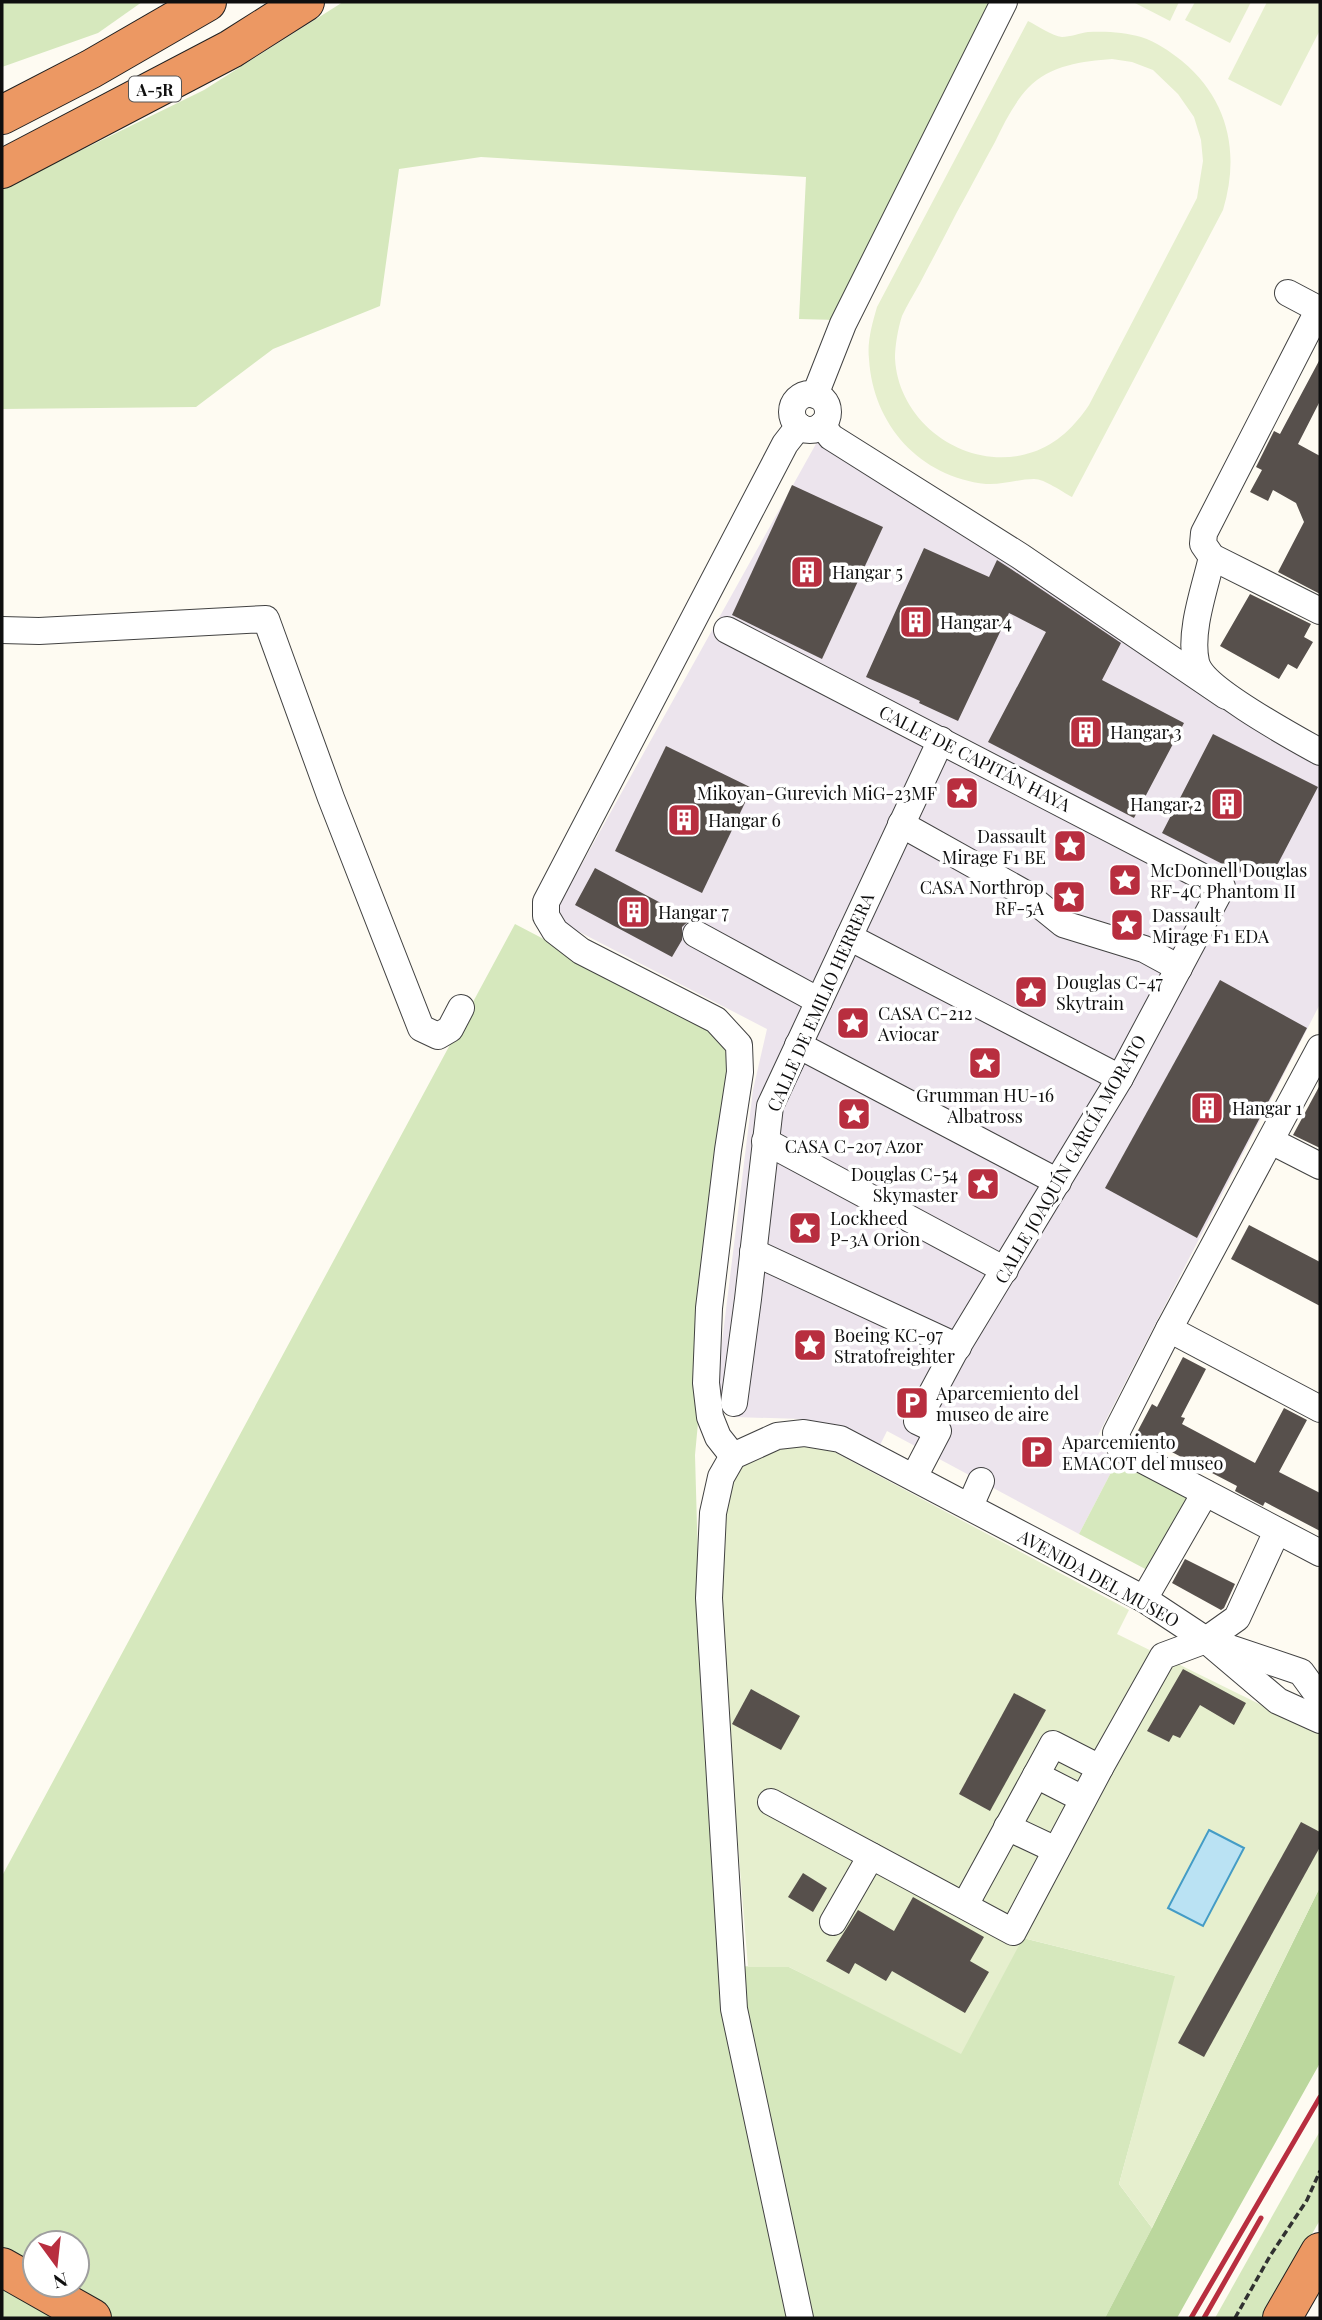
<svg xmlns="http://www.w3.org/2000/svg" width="1322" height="2320" viewBox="0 0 1322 2320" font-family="'Playfair Display',serif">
<rect width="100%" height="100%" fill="#fefbf2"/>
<path fill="#ece4ed" d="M817 442 1003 553 1320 764V1004L1093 1445 1118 1459 1079 1534 887 1431 879 1447 853 1433 802 1419 733 1417 723 1410 715 1399 753 1090 767 1029 564 924 559 915V905Z"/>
<g fill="#d6e8bd" fill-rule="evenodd">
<path d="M2 2H142L98 33 2 67Z"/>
<path d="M343 2H993L837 320 799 319 806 177 481 157 399 169 380 306 273 349 196 407 2 409V189L204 90Z"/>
<path d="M515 924 708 1025 725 1049 730 1079 695 1455 699 1596 725 1966 789 1967 836 1990 1023 1938 1176 1976 1119 2184 1152 2228 1105 2318H2V1876ZM35 2243H77V2285H35Z"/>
<path d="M1118 1459 1192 1496 1151 1572 1079 1534Z"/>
<path d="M1320 2131V2220L1264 2318H1215Z"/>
</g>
<path fill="#bbd79d" d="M1320 1887V2063L1177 2318H1105L1152 2228Z"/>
<g fill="#e6efce" fill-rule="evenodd">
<path d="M1133 2H1179L1170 21Z"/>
<path d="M1195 2H1251L1230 43 1185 20Z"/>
<path d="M1267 2H1320V30L1281 106 1228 79Z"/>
<path d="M1028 21C1038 26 1052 36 1062 37 1070 37 1080 33 1088 32 1105 31 1125 32 1141 37 1157 42 1169 51 1182 61 1229 100 1240 154 1223 210L1072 497C1062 492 1045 479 1034 479 1018 479 1003 485 986 484 920 477 873 425 869 359 867 342 872 324 877 307ZM1112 59 1132 62 1153 70 1178 94 1194 117 1201 140 1203 161 1197 198 1089 405C1075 426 1057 444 1033 452 970 474 898 425 895 358 895 346 898 328 902 316 907 305 914 294 920 283 932 260 945 236 957 212 970 189 982 165 995 142 1004 123 1014 103 1028 88 1050 65 1083 61 1112 59Z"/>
<path d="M828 1443 836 1453 1129 1610 1117 1634 1320 1734V1887L1152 2228 1119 2184 1175 1976 1023 1938 961 2054 789 1967H748L723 1662 721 1574 725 1504 739 1466 782 1445Z"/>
</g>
<path fill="#bae2f3" stroke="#449cc6" stroke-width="2" d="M1209 1830 1244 1848 1203 1926 1168 1908Z"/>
<g fill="#57504c">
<path d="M1320 359V401L1298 444 1320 456V594L1278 572 1304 522 1296 503 1273 490 1268 501 1250 492 1262 470 1256 467 1274 431 1280 434Z"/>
<path d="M792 485 883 527 822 659 732 615Z"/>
<path d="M924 548 989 577 997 560 1011 569 1121 643 1102 680 1184 723 1134 818 988 742 1046 632 1009 613 958 721 919 703 920 701 866 677Z"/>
<path d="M1250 594 1311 624 1304 637 1313 642 1297 669 1288 664 1279 679 1220 646Z"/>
<path d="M1213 734 1318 787 1271 877 1245 863 1240 873 1162 833Z"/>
<path d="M666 746 752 788 702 893 615 851Z"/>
<path d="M595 868 691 919 682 927V940L672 957 575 905Z"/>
<path d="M1220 980 1307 1028 1197 1238 1105 1188Z"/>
<path d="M1320 1085V1148L1293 1135Z"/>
<path d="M1249 1225 1320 1262V1306L1231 1259Z"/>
<path d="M1183 1357 1206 1369 1181 1417 1185 1418 1182 1424 1255 1463 1284 1408 1307 1420 1279 1472 1320 1493V1531L1265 1502 1263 1506 1235 1491 1237 1486 1166 1449 1164 1453 1134 1438 1152 1404 1157 1407Z"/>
<path d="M1185 1559 1235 1584 1224 1608 1221 1610 1172 1583Z"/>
<path d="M1183 1669 1246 1703 1234 1725 1200 1705 1180 1738 1173 1735 1169 1742 1147 1731Z"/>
<path d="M751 1689 800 1716 781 1750 732 1724Z"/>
<path d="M1014 1693 1046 1710 990 1811 959 1794Z"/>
<path d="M1301 1822 1320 1832V1847L1204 2057 1178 2043Z"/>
<path d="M803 1873 827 1888 813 1912 788 1897Z"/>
<path d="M913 1897 984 1937 970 1961 989 1972 965 2013 892 1971 886 1981 855 1963 849 1974 826 1961 858 1910 894 1931Z"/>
</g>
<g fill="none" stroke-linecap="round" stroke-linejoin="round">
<defs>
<g id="minor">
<path d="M1288 293 1320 310"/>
<path d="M1319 309 1204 533 1203 544 1212 557 1320 611"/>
<circle cx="810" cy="412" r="18"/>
<path d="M815 395 843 324 1004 2"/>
<path d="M822 425 831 437 1020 556 1226 696"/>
<path d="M1212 557C1205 588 1189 631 1196 662 1202 688 1295 738 1320 752"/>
<path d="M2 630 39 631 266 619 331 798 421 1028 438 1036 450 1029 461 1008"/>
<path d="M727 630 1222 887 1120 1078 953 1354 917 1421 938 1431 914 1477"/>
<path d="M901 824 1026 894 1063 924 1144 949 1179 968"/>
<path d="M696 934 819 1001"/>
<path d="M849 937 1120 1078"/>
<path d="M798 1045 1058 1182"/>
<path d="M1320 1048 1169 1329 1116 1433 1120 1448 1320 1553"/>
<path d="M765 1141 1005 1270"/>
<path d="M1271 1141 1320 1166"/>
<path d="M753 1252 958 1347"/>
<path d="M1169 1329 1320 1409"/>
<path d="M734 1403 748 1299 770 1106 941 740"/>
<path d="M733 1456 718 1437 710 1417 706 1383 709 1308 728 1150 740 1072 739 1045 716 1020 581 951 555 931 546 916V902L785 444 799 426"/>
<path d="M970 1506 981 1481"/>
<path d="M1144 1599 1205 1493"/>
<path d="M1206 1640 1237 1618 1277 1531"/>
<path d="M1036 1775 1083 1799"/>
<path d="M771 1802 1013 1932 1100 1768 1163 1656 1206 1640 1278 1701 1320 1720"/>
<path d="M1007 1827 1056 1850"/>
<path d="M965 1905 1053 1744 1100 1768"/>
<path d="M833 1922 871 1856"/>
<path d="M800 2318 734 2009 709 1598 713 1513 721 1477 733 1456 777 1436 804 1433 840 1439 1144 1599 1206 1640 1301 1672 1320 1698"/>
</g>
<g id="highway">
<path d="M2 115 91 69 207 2"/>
<path d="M2 169 231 49 305 2"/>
<path d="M2 2267 92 2318"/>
<path d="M1282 2318 1320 2252"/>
</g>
</defs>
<use href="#minor" stroke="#424242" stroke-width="28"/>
<use href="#highway" stroke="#202020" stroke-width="40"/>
<path stroke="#313131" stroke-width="3.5" stroke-dasharray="7 3.5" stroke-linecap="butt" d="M1235 2318 1270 2256 1307 2200 1320 2171"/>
<use href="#minor" stroke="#fff" stroke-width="26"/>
<use href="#highway" stroke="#ec9863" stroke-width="38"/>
<g stroke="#b82e3f" stroke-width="5">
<path d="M1191 2318 1320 2097"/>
<path d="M1204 2318 1261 2218"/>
</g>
</g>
<defs>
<symbol id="building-square" viewBox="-11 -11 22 22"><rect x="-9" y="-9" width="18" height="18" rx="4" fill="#b82e3f" stroke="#fff"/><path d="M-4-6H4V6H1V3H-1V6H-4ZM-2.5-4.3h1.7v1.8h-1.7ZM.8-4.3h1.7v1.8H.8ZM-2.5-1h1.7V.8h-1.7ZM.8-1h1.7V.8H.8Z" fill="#fff"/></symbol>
<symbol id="sight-square" viewBox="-11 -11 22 22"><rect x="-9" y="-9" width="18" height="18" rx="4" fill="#b82e3f" stroke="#fff"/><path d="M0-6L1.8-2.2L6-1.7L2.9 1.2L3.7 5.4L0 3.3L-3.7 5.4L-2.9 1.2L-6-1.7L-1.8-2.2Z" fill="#fff"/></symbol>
<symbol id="parking-square" viewBox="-11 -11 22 22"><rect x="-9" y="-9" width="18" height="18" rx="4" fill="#b82e3f" stroke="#fff"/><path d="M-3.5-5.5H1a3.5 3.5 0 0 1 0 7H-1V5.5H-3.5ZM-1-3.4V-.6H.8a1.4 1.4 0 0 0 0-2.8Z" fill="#fff"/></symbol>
</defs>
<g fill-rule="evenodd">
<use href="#building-square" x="788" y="553" width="38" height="38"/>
<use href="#building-square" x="897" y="603" width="38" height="38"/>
<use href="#building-square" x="1067" y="713" width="38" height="38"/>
<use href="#sight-square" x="943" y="774" width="38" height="38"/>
<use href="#building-square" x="1208" y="785" width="38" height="38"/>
<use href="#building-square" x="665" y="801" width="38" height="38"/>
<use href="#sight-square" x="1051" y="827" width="38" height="38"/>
<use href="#sight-square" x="1106" y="861" width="38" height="38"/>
<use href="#sight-square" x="1050" y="878" width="38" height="38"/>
<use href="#building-square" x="615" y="893" width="38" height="38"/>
<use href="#sight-square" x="1108" y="906" width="38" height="38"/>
<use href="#sight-square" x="1012" y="973" width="38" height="38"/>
<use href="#sight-square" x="834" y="1004" width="38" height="38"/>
<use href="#sight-square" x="966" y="1044" width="38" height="38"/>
<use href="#building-square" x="1188" y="1089" width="38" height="38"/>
<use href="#sight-square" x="835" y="1095" width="38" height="38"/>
<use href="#sight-square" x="964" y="1165" width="38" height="38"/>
<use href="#sight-square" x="786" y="1209" width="38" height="38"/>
<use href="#sight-square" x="791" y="1326" width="38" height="38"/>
<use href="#parking-square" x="893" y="1384" width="38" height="38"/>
<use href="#parking-square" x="1018" y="1433" width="38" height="38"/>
</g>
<g text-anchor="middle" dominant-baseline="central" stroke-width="7" stroke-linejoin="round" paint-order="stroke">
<rect fill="#fff" stroke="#575757" stroke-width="2" x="129" y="76.5" width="52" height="25" rx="5"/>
<g font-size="16" font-weight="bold" fill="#0f0f0f">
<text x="155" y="89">A-5R</text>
</g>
<g font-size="18" fill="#0f0f0f" stroke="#fff" text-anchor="start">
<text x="832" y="572">Hangar 5</text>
<text x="940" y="622">Hangar 4</text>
<text x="1110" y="732">Hangar 3</text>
<text x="937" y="793" text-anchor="end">Mikoyan-Gurevich MiG-23MF</text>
<text x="1202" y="804" text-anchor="end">Hangar 2</text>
<text x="708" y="820">Hangar 6</text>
<text x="1046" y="836" text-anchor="end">Dassault<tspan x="1046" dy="21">Mirage F1 BE</tspan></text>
<text x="1150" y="870">McDonnell Douglas<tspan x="1150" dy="21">RF-4C Phantom II</tspan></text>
<text x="1044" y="887" text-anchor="end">CASA Northrop<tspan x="1044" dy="21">RF-5A</tspan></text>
<text x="658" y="912">Hangar 7</text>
<text x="1152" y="915">Dassault<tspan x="1152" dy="21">Mirage F1 EDA</tspan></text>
<text x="1056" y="982">Douglas C-47<tspan x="1056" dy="21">Skytrain</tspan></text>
<text x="878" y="1013">CASA C-212<tspan x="878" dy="21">Aviocar</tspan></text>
<text x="985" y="1095" text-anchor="middle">Grumman HU-16<tspan x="985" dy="21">Albatross</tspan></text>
<text x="1232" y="1108">Hangar 1</text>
<text x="854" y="1146" text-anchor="middle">CASA C-207 Azor</text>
<text x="958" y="1174" text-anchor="end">Douglas C-54<tspan x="958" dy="21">Skymaster</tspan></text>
<text x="830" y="1218">Lockheed<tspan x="830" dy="21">P-3A Orion</tspan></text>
<text x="834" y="1335">Boeing KC-97<tspan x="834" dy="21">Stratofreighter</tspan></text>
<text x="936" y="1393">Aparcemiento del<tspan x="936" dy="21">museo de aire</tspan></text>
<text x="1062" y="1442">Aparcemiento<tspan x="1062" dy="21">EMACOT del museo</tspan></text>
</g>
<g font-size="18" fill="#0f0f0f" stroke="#fff">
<text transform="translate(975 758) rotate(27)">CALLE DE CAPITÁN HAYA</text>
<text transform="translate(820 1002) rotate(-66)">CALLE DE EMILIO HERRERA</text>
<text transform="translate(1070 1159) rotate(-60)">CALLE JOAQUÍN GARCÍA MORATO</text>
<text transform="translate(1099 1578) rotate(29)">AVENIDA DEL MUSEO</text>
</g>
</g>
<rect width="1322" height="2320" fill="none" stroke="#0f0f0f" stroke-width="7"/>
<g transform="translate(56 2264) rotate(165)"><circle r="33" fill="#ffffff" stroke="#9f9f9f" stroke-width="2"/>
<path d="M0-5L12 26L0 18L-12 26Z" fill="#b82e3f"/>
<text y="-10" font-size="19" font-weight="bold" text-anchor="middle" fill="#0f0f0f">N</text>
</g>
</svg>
